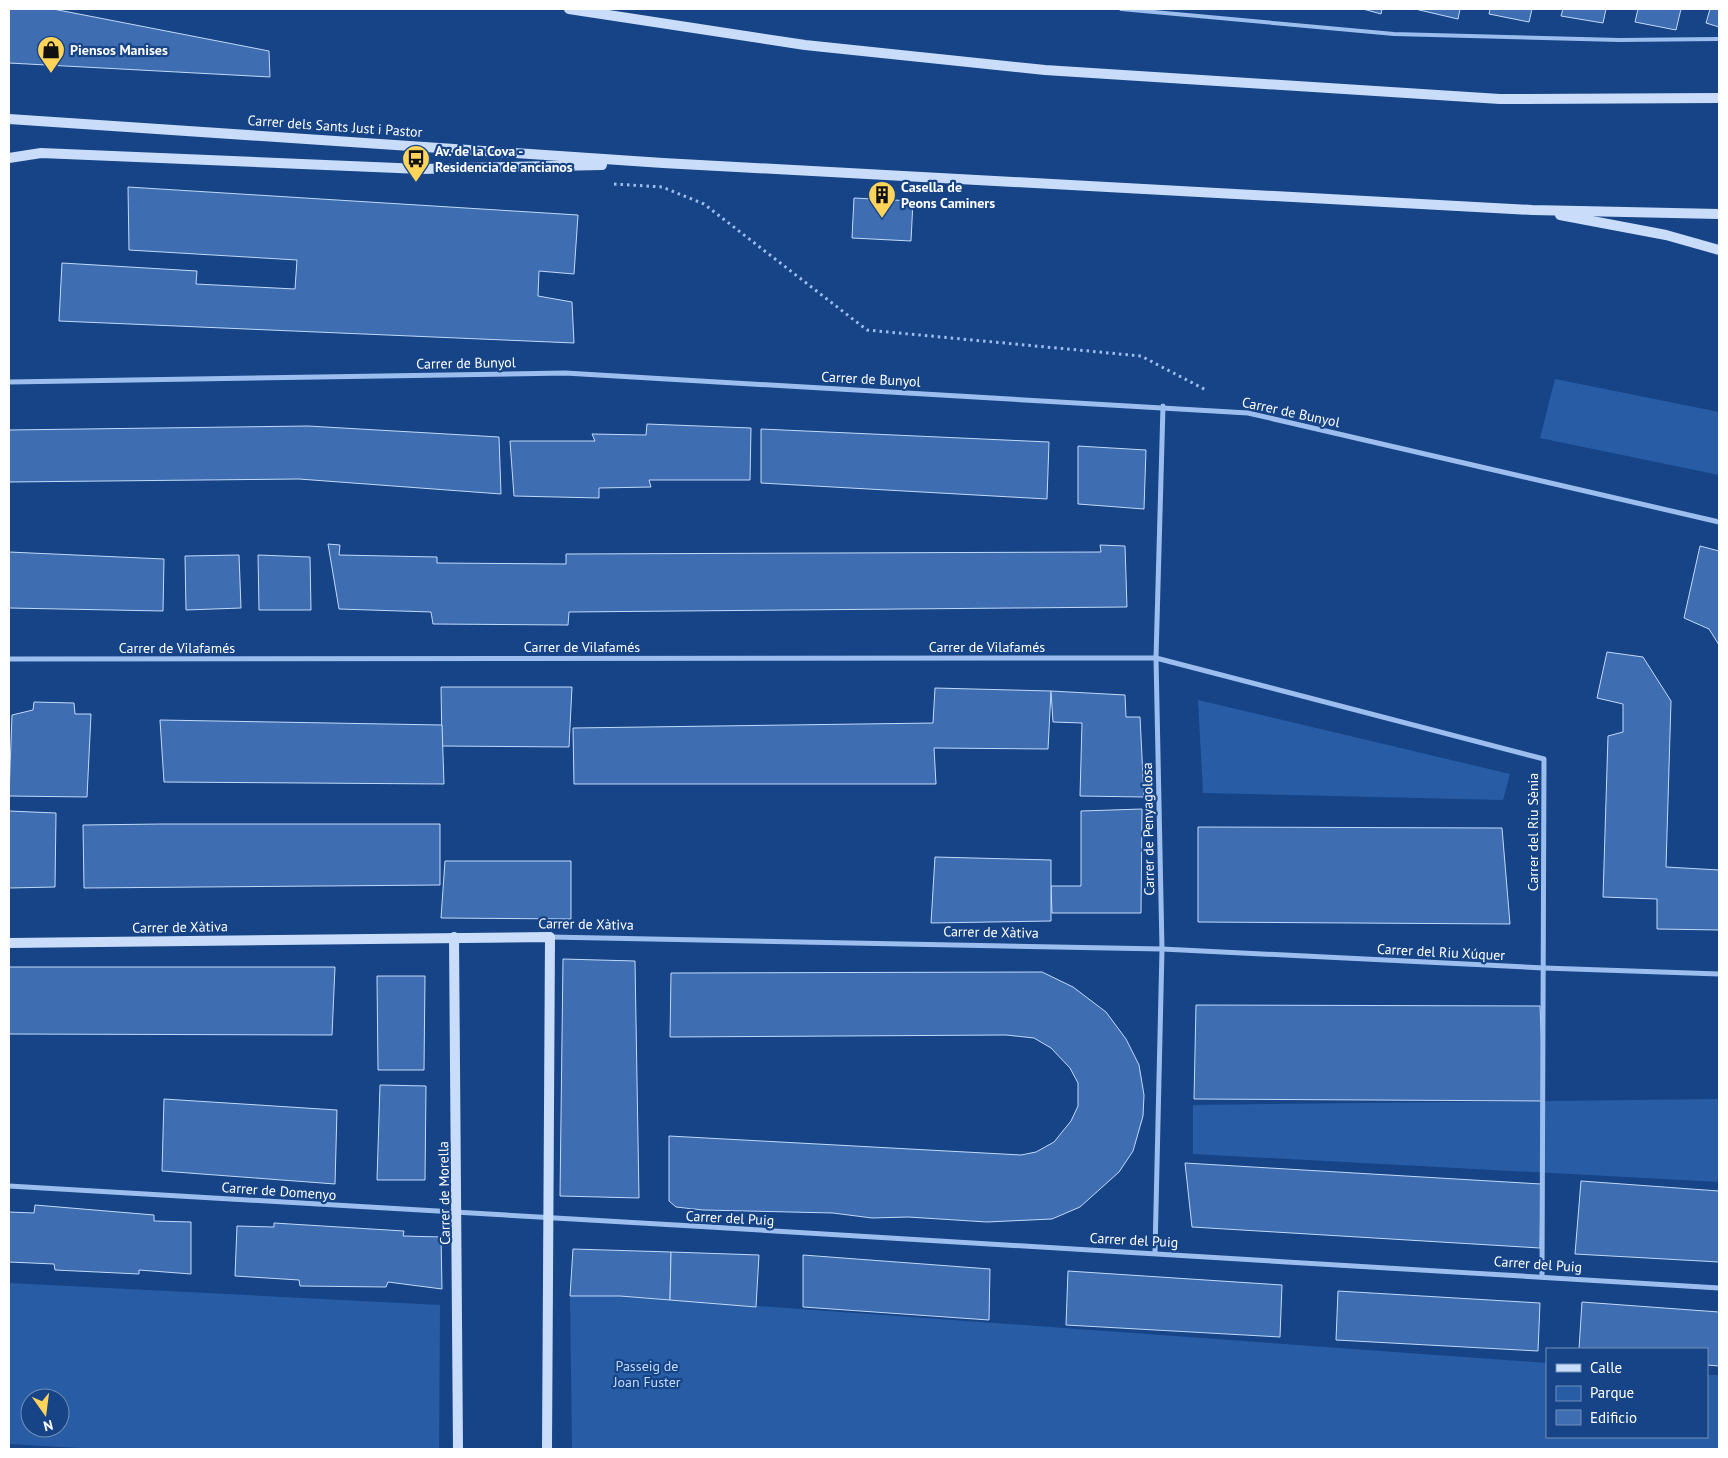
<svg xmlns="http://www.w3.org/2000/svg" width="1728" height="1458" viewBox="0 0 1728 1458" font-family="'PT Sans',sans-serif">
<rect width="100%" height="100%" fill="#164487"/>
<g fill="#285da6" fill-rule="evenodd">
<path d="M1555 379 1719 412V475L1540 438Z"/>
<path d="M1198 700 1510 774 1503 800 1203 793Z"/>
<path d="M1719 1099V1182L1193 1154V1105Z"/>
<path d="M9 1283 440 1305 439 1449H100L9 1444ZM30 1398H60V1428H30Z"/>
<path d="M570 1296H620L1547 1363V1437H1707V1375H1719V1449H572Z"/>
</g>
<g fill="#3e6eb1" stroke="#c2dafa">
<path d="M9 9H53L269 51 270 77 9 63Z"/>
<path d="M1363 9H1382L1381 14Z"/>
<path d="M1415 9H1460L1458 19Z"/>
<path d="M1490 9H1532L1529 22 1489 14Z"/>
<path d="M1563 9H1606L1603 23 1561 16Z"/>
<path d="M1638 9H1681L1676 30 1635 22Z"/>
<path d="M1710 9H1719V27L1706 23Z"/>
<path d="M128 187 578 215 574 274 539 271 538 296 572 302 574 343 59 321 62 263 197 271 196 284 295 289 297 260 129 250Z"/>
<path d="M854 198 913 201 911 241 852 238Z"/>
<path d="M647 424 751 428 750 480H649L651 487 599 488V498L514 496 510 441H595L592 434 646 435Z"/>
<path d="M308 426 499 437 501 494 299 479 9 482V430Z"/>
<path d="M761 429 1049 442 1047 499 761 483Z"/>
<path d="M1078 446 1146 450 1144 509 1078 504Z"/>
<path d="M328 544 340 545 339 555 437 557V563L566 564V554L1101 552 1100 545 1125 546 1127 607 569 612 568 625 433 624 431 612 339 609Z"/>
<path d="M1700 546 1719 551V645L1709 629 1684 618Z"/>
<path d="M9 552 164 559 163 611 9 608Z"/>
<path d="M239 555 241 608 186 610 185 556Z"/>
<path d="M258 555 310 557 311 610H259Z"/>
<path d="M1607 652 1643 657 1671 701 1666 867 1719 870V930L1657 929V899L1603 897 1608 736 1623 732V704L1597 698Z"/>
<path d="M441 687H572L569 747 442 746Z"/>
<path d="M935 688 1051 691 1048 749 934 748 936 784H574L573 728 933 723Z"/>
<path d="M1051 691 1125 695 1126 717H1140L1144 797 1080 796 1082 723 1053 722Z"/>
<path d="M34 702 74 703 75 714H91L87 797 9 796 12 715 33 710Z"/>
<path d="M160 720 442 725 444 784 164 782Z"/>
<path d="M1142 809 1141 913H1052L1051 886H1081V811Z"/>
<path d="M9 811 56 813 55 887 9 888Z"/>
<path d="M161 824H440V885L84 888 83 825Z"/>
<path d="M1198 827 1502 828 1510 924 1198 922Z"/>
<path d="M935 857 1051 860V921L931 923Z"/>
<path d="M445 861H571V919L441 918Z"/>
<path d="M563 959 635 961 639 1198 560 1196Z"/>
<path d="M9 967H335L332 1035 9 1034Z"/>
<path d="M1042 972 1073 987 1106 1012 1126 1039 1139 1065 1144 1095 1143 1116 1133 1151 1119 1172 1080 1207 1052 1219 987 1222 908 1217 872 1218 833 1213 703 1210 676 1207 669 1201V1136L1021 1155 1036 1152 1054 1142 1071 1121 1078 1106V1083L1070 1068 1051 1048 1034 1038 1006 1035 670 1037 671 973Z"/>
<path d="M377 976H425L424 1070H378Z"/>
<path d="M1196 1005 1540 1006 1544 1101 1194 1099Z"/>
<path d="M380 1085 426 1086 425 1180H377Z"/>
<path d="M164 1099 337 1110 335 1184 162 1171Z"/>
<path d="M1185 1163 1541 1184 1540 1248 1192 1227Z"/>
<path d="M1581 1181 1719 1191V1262L1575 1254Z"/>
<path d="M35 1205 154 1215V1221L191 1222V1274L139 1270V1274L55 1270 54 1264 9 1262V1212L34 1213Z"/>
<path d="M274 1223 404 1231 403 1236 441 1237 442 1289 388 1282 386 1287 300 1286 299 1280 235 1276 237 1226 274 1227Z"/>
<path d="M573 1249 671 1252 670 1300 620 1296H570Z"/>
<path d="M671 1252 759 1255 756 1307 670 1300Z"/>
<path d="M803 1255 990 1269 989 1320 803 1307Z"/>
<path d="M1068 1271 1282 1285 1280 1337 1066 1325Z"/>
<path d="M1338 1291 1540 1303 1538 1351 1336 1340Z"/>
<path d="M1582 1302 1719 1312V1366L1707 1365V1349H1579Z"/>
</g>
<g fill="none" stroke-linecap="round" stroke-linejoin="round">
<path stroke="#9cbeee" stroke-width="3" stroke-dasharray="2.5 4" stroke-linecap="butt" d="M614 184 662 187 704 204 867 330 1141 356 1206 390"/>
<path stroke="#9cbeee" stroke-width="4" d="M1121 9 1394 34 1619 40 1719 39"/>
<g stroke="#9cbeee" stroke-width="5">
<path d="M9 382 565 373 1248 413 1719 522"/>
<path d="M9 659 1156 658 1544 759 1542 1276"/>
<path d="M550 937 1162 949 1544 968 1719 974"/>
<path d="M9 1186C579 1221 1149 1250 1719 1288"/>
<path d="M1155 1252 1162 949 1156 658 1163 406"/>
</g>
<g stroke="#c9ddfa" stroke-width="10">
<path d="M569 9 805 45 1045 70 1500 99 1719 98"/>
<path d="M9 119 663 163 1532 210 1719 214"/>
<path d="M9 158 41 153 421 169 602 165"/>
<path d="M1560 215 1666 235 1719 250"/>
<path d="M454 937 458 1449"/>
<path d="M9 943 550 937 547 1449"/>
</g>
</g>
<defs>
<symbol id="shop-pin" viewBox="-11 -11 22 30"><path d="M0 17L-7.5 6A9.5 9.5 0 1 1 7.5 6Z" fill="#ffd459" stroke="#164487"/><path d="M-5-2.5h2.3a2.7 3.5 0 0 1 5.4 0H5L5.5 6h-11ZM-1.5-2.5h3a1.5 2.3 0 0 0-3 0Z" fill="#111"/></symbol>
<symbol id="bus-pin" viewBox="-11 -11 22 30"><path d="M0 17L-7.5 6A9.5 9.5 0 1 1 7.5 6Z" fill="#ffd459" stroke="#164487"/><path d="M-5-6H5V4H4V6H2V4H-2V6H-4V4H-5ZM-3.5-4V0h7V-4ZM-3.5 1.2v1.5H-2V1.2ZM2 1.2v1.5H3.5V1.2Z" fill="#111"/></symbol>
<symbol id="building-pin" viewBox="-11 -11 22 30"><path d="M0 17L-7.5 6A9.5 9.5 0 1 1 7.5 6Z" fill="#ffd459" stroke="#164487"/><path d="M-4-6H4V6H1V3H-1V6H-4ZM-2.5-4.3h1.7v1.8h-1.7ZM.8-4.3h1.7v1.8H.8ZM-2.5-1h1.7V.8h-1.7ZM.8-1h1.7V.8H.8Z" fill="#111"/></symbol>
</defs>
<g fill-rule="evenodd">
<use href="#shop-pin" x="35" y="34" width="32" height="43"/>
<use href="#bus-pin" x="400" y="143" width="32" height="43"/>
<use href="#building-pin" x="866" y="179" width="32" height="43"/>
</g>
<g text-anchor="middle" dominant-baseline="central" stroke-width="4.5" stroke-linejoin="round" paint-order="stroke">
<g font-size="14" font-weight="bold" fill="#fff" stroke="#164487" text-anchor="start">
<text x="70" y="50">Piensos Manises</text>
<text x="435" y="151">Av. de la Cova -<tspan x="435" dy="16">Residencia de ancianos</tspan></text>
<text x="901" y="187">Casella de<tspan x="901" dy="16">Peons Caminers</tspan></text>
</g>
<g font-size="14" fill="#fff" stroke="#164487">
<text transform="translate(335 126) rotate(4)">Carrer dels Sants Just i Pastor</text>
<text transform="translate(466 363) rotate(-1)">Carrer de Bunyol</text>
<text transform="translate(871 379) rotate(3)">Carrer de Bunyol</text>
<text transform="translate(1291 412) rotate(12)">Carrer de Bunyol</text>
<text x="582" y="647">Carrer de Vilafamés</text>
<text x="987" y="647">Carrer de Vilafamés</text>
<text x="177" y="648">Carrer de Vilafamés</text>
<text transform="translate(1148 829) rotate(-91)">Carrer de Penyagolosa</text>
<text transform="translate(1533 832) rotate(-90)">Carrer del Riu Sènia</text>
<text transform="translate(586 924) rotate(1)">Carrer de Xàtiva</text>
<text transform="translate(180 927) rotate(-1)">Carrer de Xàtiva</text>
<text transform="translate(991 932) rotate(1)">Carrer de Xàtiva</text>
<text transform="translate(1441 952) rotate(3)">Carrer del Riu Xúquer</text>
<text transform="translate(279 1191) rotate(4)">Carrer de Domenyo</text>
<text transform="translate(444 1193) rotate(-91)">Carrer de Morella</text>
<text transform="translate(730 1218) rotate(3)">Carrer del Puig</text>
<text transform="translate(1134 1240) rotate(3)">Carrer del Puig</text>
<text transform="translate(1538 1264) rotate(4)">Carrer del Puig</text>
</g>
<g font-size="14" fill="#c2dafa" stroke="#164487">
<text x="647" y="1366">Passeig de<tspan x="647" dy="16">Joan Fuster</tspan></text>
</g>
</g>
<rect width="1728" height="1458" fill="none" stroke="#ffffff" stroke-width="20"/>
<rect x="1546" y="1348" width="162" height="90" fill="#164487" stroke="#738fb7"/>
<rect x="1556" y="1364" width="25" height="8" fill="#c9ddfa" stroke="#738fb7"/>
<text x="1590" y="1373" font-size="15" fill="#ffffff">Calle</text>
<rect x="1556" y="1386" width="25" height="15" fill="#285da6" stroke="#738fb7"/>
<text x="1590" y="1398" font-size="15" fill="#ffffff">Parque</text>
<rect x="1556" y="1410" width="25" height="15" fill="#3e6eb1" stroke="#738fb7"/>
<text x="1590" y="1423" font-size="15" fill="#ffffff">Edificio</text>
<g transform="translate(45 1413) rotate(166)"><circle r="24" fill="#164487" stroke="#738fb7"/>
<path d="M0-4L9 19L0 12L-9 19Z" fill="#ffd459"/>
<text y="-8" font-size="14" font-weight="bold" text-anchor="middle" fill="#ffffff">N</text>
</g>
</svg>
